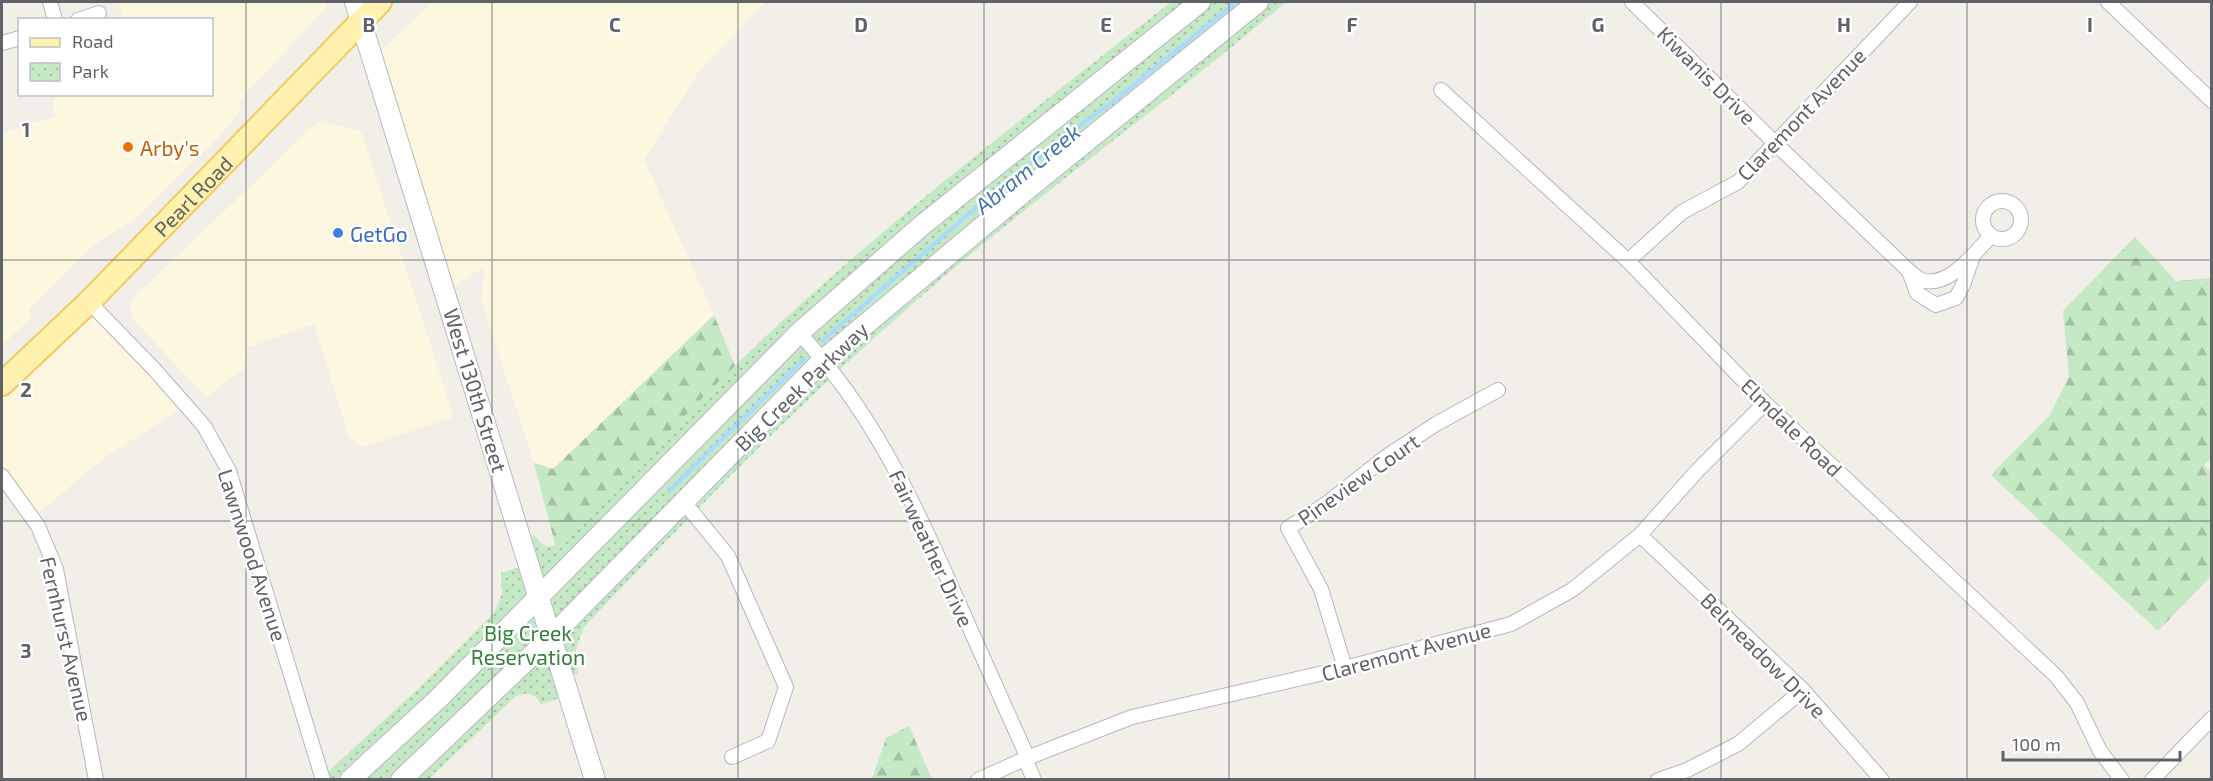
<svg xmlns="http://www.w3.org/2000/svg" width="2213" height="781" viewBox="0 0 2213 781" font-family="'Exo 2',sans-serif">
<defs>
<pattern id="forest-firs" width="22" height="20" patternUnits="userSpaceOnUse" patternTransform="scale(1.5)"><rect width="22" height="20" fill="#c5e8c5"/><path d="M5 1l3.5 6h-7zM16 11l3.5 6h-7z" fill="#a3c0a4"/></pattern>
<pattern id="park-dots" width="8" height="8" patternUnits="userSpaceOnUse" patternTransform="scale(1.5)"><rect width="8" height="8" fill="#c5e8c5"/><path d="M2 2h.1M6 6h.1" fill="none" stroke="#a3c0a4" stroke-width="1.8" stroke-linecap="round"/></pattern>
</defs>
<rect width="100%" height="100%" fill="#f1efe8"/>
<g fill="#fef7e0">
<path d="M118 2H327V7L248 91 239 103 240 110 222 134 135 219 96 243 29 310 31 318 2 345V134L56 116 52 103 55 97 64 95 212 94V20L123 19Z"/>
<path d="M432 2H766L701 68 644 160 714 315 553 469 534 462 482 303 484 267 454 286 379 53Z"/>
<path d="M320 120 361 132 454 417 364 447 349 438 314 324 246 348 248 365 206 397 131 317V300Z"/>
<path d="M89 313 181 408 103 459 37 514 2 464V394Z"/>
</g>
<g fill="url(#forest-firs)">
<path d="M2135 237 2176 281 2211 278 2212 458 2204 465 2211 473V576L2158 631 1991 475 2050 415 2069 377 2063 311Z"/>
<path d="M714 315 740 378 559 559 534 463 553 469Z"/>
<path d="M909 726 932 779H872L886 738Z"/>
</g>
<path fill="url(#park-dots)" d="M1171 2H1286C1166 104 1037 195 918 299 800 402 692 513 584 627L576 649 578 673 562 678 567 696 541 704C535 693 528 691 516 696L429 779 319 780 419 688 494 613 502 594 501 573 527 565 519 541 535 536C542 547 550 549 561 543 643 458 724 372 812 294 927 191 1050 97 1171 2Z"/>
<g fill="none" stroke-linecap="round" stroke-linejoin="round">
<g stroke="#aadaff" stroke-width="4">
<path d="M822 341 977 207 1060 140 1115 100 1236 2"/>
<path d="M669 491 804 359"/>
</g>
<defs>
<g id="street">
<path d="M50 2 55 20"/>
<path d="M1632 2 1775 143 1909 271C1913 274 1917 278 1921 280 1949 289 1974 253 1991 236"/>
<path d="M2108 2 2212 101"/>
<path d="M78 20 99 13"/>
<path d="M2 43 20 38"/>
<path d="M1441 90 1628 261 1765 403 2056 676 2077 703 2100 751 2122 780"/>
<circle cx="2002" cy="220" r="19"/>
<path d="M1628 261 1682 212 1738 182 1910 2"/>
<path d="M1909 271 1917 293 1936 305 1956 298 1963 285 1972 259"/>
<path d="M89 302 154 369 204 426 229 471 323 780"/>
<path d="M799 333C870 408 914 501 955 595 979 648 1002 701 1026 754L1027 763 1034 780"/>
<path d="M2 476 38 526 56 569 96 780"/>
<path d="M684 502 728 556 786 687 768 741 732 757"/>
<path d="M1640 535 1803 690 1882 780"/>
<path d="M1345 668 1321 589 1288 528 1326 504 1387 456 1436 424 1498 390"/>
<path d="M978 780 1027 758 1132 717 1345 668 1511 624 1572 590 1640 535 1697 471 1765 403"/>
<path d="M1658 780 1687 770 1738 744 1803 690"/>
<path d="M2152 780 2212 718"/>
</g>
<g id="secondary">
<path d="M355 2 595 780"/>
<path d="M350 780 438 699 799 333 920 227 1200 2"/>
<path d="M401 780 552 636 823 360 1025 191 1258 2"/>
</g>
<g id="primary">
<path id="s1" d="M2 384 89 302 380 2"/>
</g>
</defs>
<use href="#street" stroke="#b5b8bc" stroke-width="16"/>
<use href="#secondary" stroke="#b6babf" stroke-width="22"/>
<use href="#primary" stroke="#f2c960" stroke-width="26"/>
<use href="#street" stroke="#fff" stroke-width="14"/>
<use href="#secondary" stroke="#fff" stroke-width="20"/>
<use href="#primary" stroke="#fff2af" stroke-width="22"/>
</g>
<path fill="none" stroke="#5f6368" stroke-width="1.5" stroke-opacity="0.55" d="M246 2V780M492 2V780M738 2V780M984 2V780M1229 2V780M1475 2V780M1721 2V780M1967 2V780M2 260H2212M2 521H2212"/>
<circle fill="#e8710a" stroke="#fff" stroke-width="2" cx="128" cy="147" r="6"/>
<circle fill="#3f7fe0" stroke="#fff" stroke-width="2" cx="338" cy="233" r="6"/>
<g text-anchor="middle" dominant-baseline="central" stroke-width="5" stroke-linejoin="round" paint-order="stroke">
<g font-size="21" fill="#5f6368" stroke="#fff">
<text transform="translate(1707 75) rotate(45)">Kiwanis Drive</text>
<text transform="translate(1801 114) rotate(-46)">Claremont Avenue</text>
<text stroke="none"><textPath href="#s1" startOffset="268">Pearl Road</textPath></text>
<text transform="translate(801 386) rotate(-44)">Big Creek Parkway</text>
<text transform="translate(476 390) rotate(73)">West 130th Street</text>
<text transform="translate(1792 427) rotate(44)">Elmdale Road</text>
<text transform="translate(1358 479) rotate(-35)">Pineview Court</text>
<text transform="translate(932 548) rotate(65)">Fairweather Drive</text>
<text transform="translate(253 555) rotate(72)">Lawnwood Avenue</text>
<text transform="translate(67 639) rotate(77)">Fernhurst Avenue</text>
<text transform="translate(1406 651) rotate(-15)">Claremont Avenue</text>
<text transform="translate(1764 655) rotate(45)">Belmeadow Drive</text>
</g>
<g font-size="21" fill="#c56008" stroke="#fff" text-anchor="start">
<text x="140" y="147">Arby's</text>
</g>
<g font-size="21" fill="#366cbe" stroke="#fff" text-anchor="start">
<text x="350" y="233">GetGo</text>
</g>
<g font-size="21" fill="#348238" stroke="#fff">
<text x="528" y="632">Big Creek<tspan x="528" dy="24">Reservation</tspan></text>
</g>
<g font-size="22" font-style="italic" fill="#4174aa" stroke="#fff">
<text transform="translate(1027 168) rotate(-39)">Abram Creek</text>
</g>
</g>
<g font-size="20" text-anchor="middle" font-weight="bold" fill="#5f6368" stroke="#fff" stroke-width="5" stroke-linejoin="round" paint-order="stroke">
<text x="369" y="32">B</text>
<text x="615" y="32">C</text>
<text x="861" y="32">D</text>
<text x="1106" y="32">E</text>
<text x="1352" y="32">F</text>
<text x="1598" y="32">G</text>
<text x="1844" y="32">H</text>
<text x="2090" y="32">I</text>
<text x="26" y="137">1</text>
<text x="26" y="397">2</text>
<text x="26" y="658">3</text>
</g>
<rect width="2213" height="781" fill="none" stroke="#5f6368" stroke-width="6"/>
<rect x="18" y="18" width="195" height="78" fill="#ffffff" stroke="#bfc1c3" stroke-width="1.5"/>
<rect x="30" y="38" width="30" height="9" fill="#fff2af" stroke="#bfc1c3" stroke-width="1.5"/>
<text x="72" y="48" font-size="18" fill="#5f6368">Road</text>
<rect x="30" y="63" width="30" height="18" fill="url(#park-dots)" stroke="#bfc1c3" stroke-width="1.5"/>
<text x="72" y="78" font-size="18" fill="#5f6368">Park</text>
<path d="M2003 751v9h177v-9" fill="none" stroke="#5f6368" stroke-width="3"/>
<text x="2012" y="751" font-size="18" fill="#5f6368" stroke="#ffffff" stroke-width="4.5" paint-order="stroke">100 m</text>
</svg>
